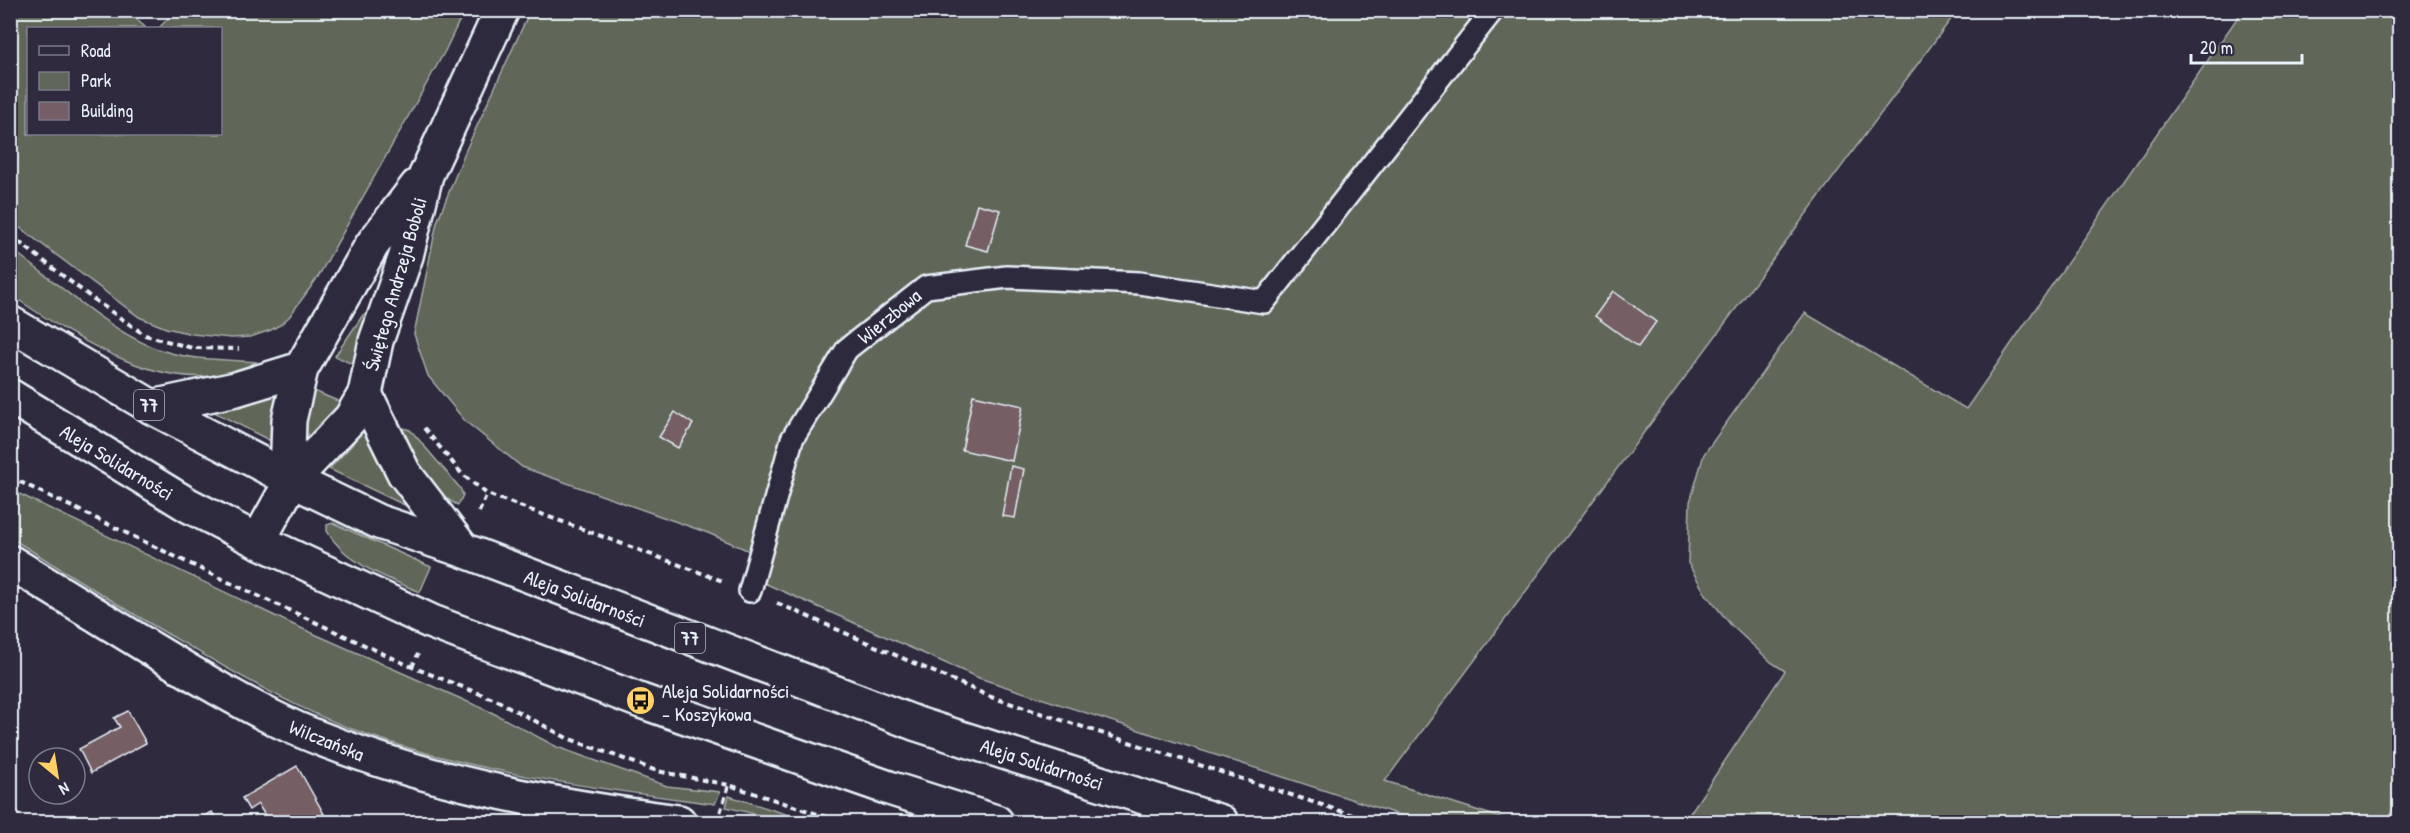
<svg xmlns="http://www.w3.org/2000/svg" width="2410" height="833" viewBox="0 0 2410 833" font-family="'Patrick Hand',sans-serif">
<rect width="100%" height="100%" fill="#2f2a3d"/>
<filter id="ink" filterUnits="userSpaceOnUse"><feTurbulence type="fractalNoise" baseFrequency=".0167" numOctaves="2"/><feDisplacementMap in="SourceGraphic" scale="12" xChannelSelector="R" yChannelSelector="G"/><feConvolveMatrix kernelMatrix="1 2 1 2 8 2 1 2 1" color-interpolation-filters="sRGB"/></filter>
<g filter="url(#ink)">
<g fill="#606659" stroke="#a4aca8" stroke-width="1.5">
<path d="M10 11H128L146 28H28V134H220V28H159L175 11H464L445 51 318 277 289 317 280 325 271 330 250 337 231 338 192 334 166 328 139 317 11 221Z"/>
<path d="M530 11H1957L1385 781 1514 822H1421L979 678 764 583 770 560 708 533 522 467 465 421 428 376 414 334 437 222 465 152Z"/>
<path d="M2242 11H2399L2400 798 2385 822H1684L1785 671 1771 662 1731 625 1705 593 1688 563 1690 502 1704 454 1805 313 1966 409Z"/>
<path d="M10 248C53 279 115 337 164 351 194 361 225 359 256 362 178 407 75 338 11 295Z"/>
<path d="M366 314 367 317 354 365 335 356 363 315Z"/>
<path d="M281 384 271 441 214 412 215 410Z"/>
<path d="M314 391 340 402 332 418 308 445 304 443 303 424Z"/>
<path d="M366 422 417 511 329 469 352 445Z"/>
<path d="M400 427 410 430 414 434 460 488 463 495 458 505C432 494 410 452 400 427Z"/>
<path d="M11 490 294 625 493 713 557 747 667 786 720 792 715 804C595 788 483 775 368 735 296 710 231 671 166 633 113 602 62 570 11 538Z"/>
<path d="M333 523 431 567 420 592C387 578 346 564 327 531V525Z"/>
<path d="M729 796 811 822H787L726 807Z"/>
</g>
<g fill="#755e65" stroke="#e8f1f8" stroke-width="1.5">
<path d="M977 204 1000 210 988 251 965 245Z"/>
<path d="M1613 291 1656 322 1638 347 1595 316Z"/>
<path d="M973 395 1023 406 1012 461 962 450Z"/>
<path d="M675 412 693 424 678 448 659 437Z"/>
<path d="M1011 466 1024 469 1015 518 1002 516Z"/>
<path d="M128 711 146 743 91 773 79 749 120 727 114 718Z"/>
<path d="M297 766 324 814 308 822H269L258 804 249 810 242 798Z"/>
<path d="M212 812 218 822H193Z"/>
</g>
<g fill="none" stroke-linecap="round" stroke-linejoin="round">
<defs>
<path id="lane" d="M750 591 792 439 847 349 926 287 1007 277 1139 283 1264 302 1493 10"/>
<g id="street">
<path d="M365 394 404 473 463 550"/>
<path d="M152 407 236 389 301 369"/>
<path d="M292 480 288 449 289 420 301 369 372 245 417 186"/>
<path d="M258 541 292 480 351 418 365 394 376 341 406 256 426 175 502 10"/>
<path d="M10 562C57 591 103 619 150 648 198 677 246 706 297 729 419 781 548 805 679 822"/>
</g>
<g id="highway">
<path d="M10 323 152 407 292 480 379 522 463 550 917 724 1221 822"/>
<path d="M10 396 188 505 258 541 432 622 641 701 889 788 996 822"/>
</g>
</defs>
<use href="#lane" stroke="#e8f1f8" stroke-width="26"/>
<use href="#street" stroke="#e8f1f8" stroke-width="38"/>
<use href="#highway" stroke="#e8f1f8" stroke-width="38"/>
<g stroke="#e8f1f8" stroke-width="4" stroke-dasharray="6 4.5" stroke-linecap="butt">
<path d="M10 235 93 299 145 335 192 348 239 349"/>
<path d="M424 428 462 474 487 494 723 581"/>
<path d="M10 477 226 581 412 667 498 701 567 738 657 771 729 785 842 822"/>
<path d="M479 512 487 494"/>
<path d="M777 603 991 697 1374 822"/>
<path d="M412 667 418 654"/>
<path d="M717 822 729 785"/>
</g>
<use href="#lane" stroke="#2f2a3d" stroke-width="21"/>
<use href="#street" stroke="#2f2a3d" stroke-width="33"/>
<use href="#highway" stroke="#2f2a3d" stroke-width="33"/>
</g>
</g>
<defs>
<symbol id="bus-disc" viewBox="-11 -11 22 22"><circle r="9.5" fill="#ffd166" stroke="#2f2a3d"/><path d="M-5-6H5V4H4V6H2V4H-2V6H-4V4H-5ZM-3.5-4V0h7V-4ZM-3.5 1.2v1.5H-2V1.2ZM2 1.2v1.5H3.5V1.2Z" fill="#111"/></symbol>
</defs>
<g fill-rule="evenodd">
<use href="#bus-disc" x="624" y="684" width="33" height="33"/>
</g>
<g text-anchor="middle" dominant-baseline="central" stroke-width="5" stroke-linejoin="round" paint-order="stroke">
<g fill="#2f2a3d" stroke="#b0b5c0" stroke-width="1.5">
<rect x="134" y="390" width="30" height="30" rx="4.5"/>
<rect x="675" y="623" width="30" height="30" rx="4.5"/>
</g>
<g font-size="18" font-weight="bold" fill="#e8f1f8">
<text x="149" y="405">77</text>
<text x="690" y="638">77</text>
</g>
<g font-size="20" fill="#e8f1f8" stroke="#2f2a3d">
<text transform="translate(395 284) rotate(-74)">Świętego Andrzeja Boboli</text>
<text transform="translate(889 316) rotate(-39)">Wierzbowa</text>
<text transform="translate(117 462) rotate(31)">Aleja Solidarności</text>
<text transform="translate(585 598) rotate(21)">Aleja Solidarności</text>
<text transform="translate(327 740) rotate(22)">WiIczańska</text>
<text transform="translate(1042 764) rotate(18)">Aleja Solidarności</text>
</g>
<g font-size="20" fill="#e8f1f8" stroke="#2f2a3d" text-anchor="start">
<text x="662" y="690">Aleja Solidarności<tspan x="662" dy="23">- Koszykowa</tspan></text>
</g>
</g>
<rect width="2410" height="833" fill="none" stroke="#2f2a3d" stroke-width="36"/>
<rect x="18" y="18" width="2374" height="797" fill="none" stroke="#e8f1f8" stroke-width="2" filter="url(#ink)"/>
<rect x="27" y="27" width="195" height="108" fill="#2f2a3d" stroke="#797a88" stroke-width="1.5"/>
<rect x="39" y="46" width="30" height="9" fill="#2f2a3d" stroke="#797a88" stroke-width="1.5"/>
<text x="81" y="57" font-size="18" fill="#e8f1f8">Road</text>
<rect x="39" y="72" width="30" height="18" fill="#606659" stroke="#797a88" stroke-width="1.5"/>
<text x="81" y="87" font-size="18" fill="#e8f1f8">Park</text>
<rect x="39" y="102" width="30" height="18" fill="#755e65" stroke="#797a88" stroke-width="1.5"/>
<text x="81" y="117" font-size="18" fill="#e8f1f8">Building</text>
<g transform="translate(57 776) rotate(150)"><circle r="28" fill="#2f2a3d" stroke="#797a88" stroke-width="1.5"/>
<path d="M0-4.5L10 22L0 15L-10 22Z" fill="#ffd166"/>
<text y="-9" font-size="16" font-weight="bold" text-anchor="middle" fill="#e8f1f8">N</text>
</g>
<path d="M2191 54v9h111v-9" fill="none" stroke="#e8f1f8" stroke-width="3"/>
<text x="2200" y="54" font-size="18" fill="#e8f1f8" stroke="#2f2a3d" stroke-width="4.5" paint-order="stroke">20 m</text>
</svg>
